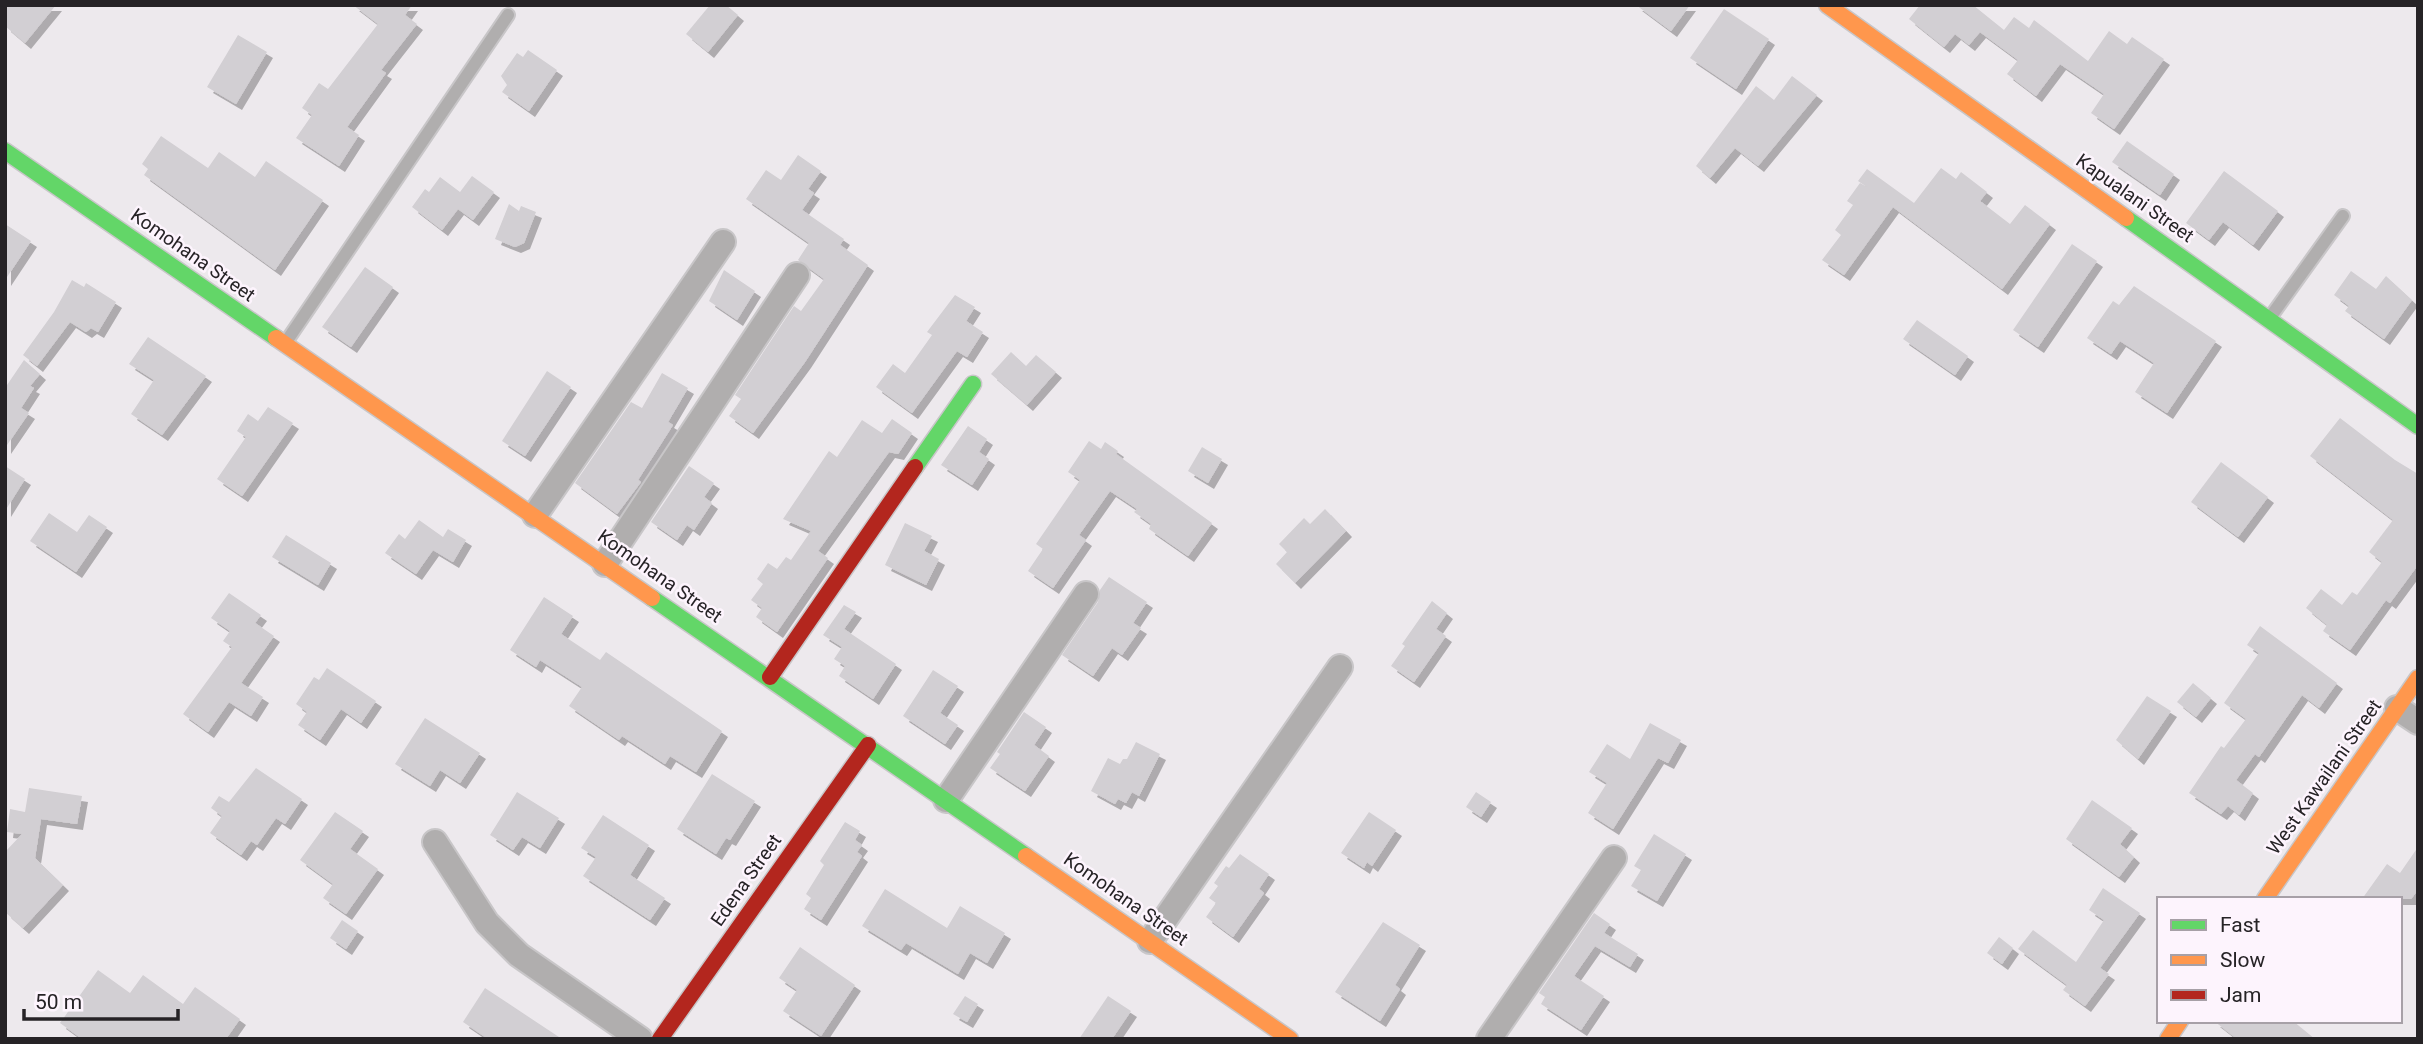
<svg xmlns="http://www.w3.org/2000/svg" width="2423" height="1044" viewBox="0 0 2423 1044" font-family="Roboto,sans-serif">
<defs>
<filter id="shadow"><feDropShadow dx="6" dy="6" stdDeviation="0" flood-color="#0004"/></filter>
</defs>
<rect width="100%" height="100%" fill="#ede9ed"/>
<g fill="#d2cfd3" filter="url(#shadow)">
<path d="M5 5H56L25 43 5 26Z"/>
<path d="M353 5H412L405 15 417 24 381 70 386 73 347 127 359 135 339 166 296 138 312 115 302 108 319 83 328 89 378 24Z"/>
<path d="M710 5H726L738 15 708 52 686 34Z"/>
<path d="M1636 5H1690L1671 31Z"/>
<path d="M1920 5H1973L2004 30 2014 17 2029 28 2034 20 2088 61 2109 31 2127 44 2132 37 2164 59 2114 129 2091 113 2104 94 2060 64 2036 96 2007 74 2018 60 1980 32 1969 45 1955 34 1944 47 1909 19Z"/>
<path d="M1724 9 1769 39 1736 89 1690 58Z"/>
<path d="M238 35 267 52 236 104 207 87Z"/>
<path d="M528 50 557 70 529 111 502 92 507 85 501 76 517 53 523 57Z"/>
<path d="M1792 76 1817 95 1758 166 1735 148 1710 178 1696 166 1756 86 1774 100Z"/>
<path d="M161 136 208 168 219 152 255 177 266 161 323 200 275 270 144 175 148 169 142 164Z"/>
<path d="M2127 141 2174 174 2160 195 2112 162Z"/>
<path d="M798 155 821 171 808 189 814 193 802 210 844 239 840 245 868 265 805 362 753 433 729 416 741 399 735 395 794 306 801 311 824 279 798 260 809 243 746 199 766 170 781 180Z"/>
<path d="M1941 168 1956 179 1961 172 1987 192 1980 201 2010 224 2025 205 2050 224 2002 289 1893 207 1844 275 1822 260 1841 235 1835 230 1853 205 1847 201 1860 183 1867 187 1858 181 1867 169 1914 203Z"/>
<path d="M2224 171 2278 211 2253 245 2223 222 2209 240 2186 223Z"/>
<path d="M472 176 494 192 473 220 458 209 442 230 412 207 425 189 429 192 440 177 460 192Z"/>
<path d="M509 204 519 211 521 206 536 212 524 243 515 247 495 239Z"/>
<path d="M5 224 31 241 5 280Z"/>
<path d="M2072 244 2097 261 2038 347 2013 330Z"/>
<path d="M365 267 393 287 351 347 322 327Z"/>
<path d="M724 270 755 291 737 320 709 301Z"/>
<path d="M2351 271 2376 289 2386 276 2412 300 2384 339 2345 311 2349 306 2334 295Z"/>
<path d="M72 280 84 287 86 283 116 302 98 332 91 328 86 332 70 322 37 366 23 355 54 312Z"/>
<path d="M2134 286 2216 341 2167 413 2135 392 2154 363 2120 341 2111 354 2087 338 2113 301 2119 305Z"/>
<path d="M955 295 975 307 966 321 983 332 967 357 957 351 912 413 876 387 893 364 905 373 932 335 927 332Z"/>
<path d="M1917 320 1968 356 1955 375 1903 339Z"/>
<path d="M148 337 206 376 162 435 131 414 154 380 129 364Z"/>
<path d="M1011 352 1026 366 1036 355 1056 372 1027 405 991 374Z"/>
<path d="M24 360 40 374 30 386 34 388 21 408 29 413 5 448V388Z"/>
<path d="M547 371 571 387 525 456 502 441Z"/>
<path d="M662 373 688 388 668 422 673 425 638 480 641 482 617 514 575 483 631 402 642 408Z"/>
<path d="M268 407 293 423 242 496 217 479 246 437 237 431 248 414 258 421Z"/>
<path d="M2340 418 2395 460 2418 474V565L2390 603 2386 600 2350 650 2323 631 2327 625 2306 608 2321 589 2342 605 2352 592 2357 595 2382 562 2369 552 2393 520 2310 456Z"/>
<path d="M892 419 912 433 898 454 889 452 818 551 828 558 777 632 756 617 762 608 751 600 763 584 757 579 768 563 777 569 786 557 791 560 811 531 783 519 829 451 837 457 862 420 882 433Z"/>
<path d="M968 426 987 439 979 452 989 459 972 485 941 465Z"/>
<path d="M1089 441 1101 449 1105 442 1118 451 1116 454 1212 523 1188 556 1149 529 1151 524 1134 512 1137 509 1110 491 1079 535 1086 540 1053 588 1028 571 1043 549 1036 544 1080 480 1068 472Z"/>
<path d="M1202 447 1222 459 1208 483 1188 471Z"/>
<path d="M2221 462 2268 497 2238 537 2191 502Z"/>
<path d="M5 466 25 479 5 511Z"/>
<path d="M689 466 714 483 704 497 712 503 694 530 687 525 677 540 651 522Z"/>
<path d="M1325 509 1346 531 1295 583 1276 564 1287 552 1279 544 1304 518 1310 524Z"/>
<path d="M49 513 77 532 89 515 107 527 76 572 30 541Z"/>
<path d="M419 520 443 537 448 529 466 540 453 562 433 550 416 574 385 553 399 534 405 539Z"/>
<path d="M905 523 932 536 924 551 939 559 926 585 885 565Z"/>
<path d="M286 535 331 563 318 585 272 557Z"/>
<path d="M1109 577 1147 602 1133 623 1141 628 1122 655 1112 648 1093 676 1062 655 1098 602 1100 590Z"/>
<path d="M229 593 261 615 255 623 274 636 241 683 263 697 251 716 229 702 208 732 183 714 232 647 223 641 230 631 211 618Z"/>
<path d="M544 597 573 616 561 634 600 660 606 652 722 731 696 772 670 756 665 764 622 736 619 740 569 706 582 687 540 660 536 667 510 650Z"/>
<path d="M1432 601 1447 613 1436 629 1446 636 1414 682 1391 666 1405 646 1402 644Z"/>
<path d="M844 605 856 612 844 629 896 664 873 699 839 676 845 666 834 659 842 647 823 635Z"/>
<path d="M2260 626 2337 683 2319 708 2302 695 2259 757 2255 754 2236 780 2253 793 2239 815 2228 806 2221 814 2189 793 2221 746 2224 748 2246 719 2224 703 2259 653 2247 645Z"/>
<path d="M327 668 376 701 361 723 341 709 320 740 298 725 307 712 296 704 314 677 319 680Z"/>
<path d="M933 670 958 686 940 713 958 725 945 744 903 716Z"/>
<path d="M2193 683 2211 698 2196 717 2177 702Z"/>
<path d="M2147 696 2171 711 2138 759 2116 740Z"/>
<path d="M1024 712 1046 727 1034 745 1049 756 1025 791 990 768 1000 754 997 752Z"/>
<path d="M425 718 480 753 460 783 440 770 430 786 395 764Z"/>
<path d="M1650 723 1681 740 1668 763 1658 758 1613 829 1588 813 1607 783 1589 772 1607 744 1630 759Z"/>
<path d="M1136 742 1160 754 1139 796 1132 792 1126 803 1118 799 1115 804 1091 791 1108 758 1120 764 1123 759H1127Z"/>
<path d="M256 768 302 799 285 824 276 818 257 845 251 841 241 855 210 833 222 816 211 808 219 796 229 802Z"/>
<path d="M712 774 755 801 730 840 726 838 716 854 677 829Z"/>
<path d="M29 788 82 796 77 824 41 819 35 858 63 885 23 928 5 912V852L22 834 7 832 10 809 25 812Z"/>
<path d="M517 792 559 818 540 848 522 837 513 850 490 835Z"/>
<path d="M1476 792 1491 802 1481 817 1466 807Z"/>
<path d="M2092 800 2132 828 2120 844 2134 857 2119 877 2066 839Z"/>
<path d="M335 812 363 831 350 849 378 869 346 914 323 898 333 884 300 860Z"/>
<path d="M1369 812 1396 830 1372 866 1367 862 1364 868 1341 853Z"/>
<path d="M603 815 649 845 630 875 665 898 650 920 583 876 596 857 581 848Z"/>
<path d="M845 822 860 831 855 840 862 845 857 852 862 856 821 920 804 909 811 898 806 894 824 865 820 861Z"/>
<path d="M1654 834 1686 854 1657 901 1631 886 1641 870 1634 866Z"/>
<path d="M2418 847V890L2411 899H2362L2387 864 2400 873Z"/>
<path d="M1240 854 1269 874 1259 889 1264 893 1233 937 1206 917 1216 903 1209 898 1218 886 1214 883 1226 866 1229 868Z"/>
<path d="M2103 888 2140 913 2100 968 2109 974 2085 1006 2063 990 2067 985 2018 949 2033 930 2076 962 2104 920 2089 910Z"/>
<path d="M885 889 947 928 960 906 1005 933 987 963 970 953 958 974 906 943 901 950 862 926Z"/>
<path d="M1594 913 1610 924 1604 933 1638 954 1630 967 1595 946 1574 976 1604 996 1581 1030 1541 1004 1545 997 1539 993Z"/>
<path d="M342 920 358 931 346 949 330 938Z"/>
<path d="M1383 922 1420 945 1395 985 1400 989 1380 1021 1335 992Z"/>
<path d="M1999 937 2013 948 2002 964 1987 953Z"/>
<path d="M800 947 855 985 821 1036 783 1011 797 990 779 978Z"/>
<path d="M98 970 130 993 143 975 183 1004 195 987 240 1019 226 1039H82L60 1023Z"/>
<path d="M485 988 562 1039H488L463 1022Z"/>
<path d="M965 996 978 1004 967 1022 953 1014Z"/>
<path d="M1108 996 1131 1011 1112 1039H1079Z"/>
<path d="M2214 1021H2293L2315 1039H2237Z"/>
</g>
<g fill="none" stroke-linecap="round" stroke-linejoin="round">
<defs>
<g id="lane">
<path d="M2269 319 2343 216"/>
<path d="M286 342 508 15"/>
</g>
<g id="street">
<path d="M535 515 723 242"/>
<path d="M605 564 797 275"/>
<path d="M2397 708 2418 722"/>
<path d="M946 800 1086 594"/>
<path d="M435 842 487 923 519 955 640 1039"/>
<path d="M1150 941 1340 667"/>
<path d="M1489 1039 1614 858"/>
</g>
<g id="fast">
<path d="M5 151 276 338"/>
<path d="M2126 218 2418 426"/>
<path d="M915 467 973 384"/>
<path d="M652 598 1026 856"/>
</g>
<g id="slow">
<path d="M1827 5 2126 218"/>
<path d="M276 338 652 598"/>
<path d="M1026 856 1290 1039"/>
<path d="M2265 899 2418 678"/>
<path d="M2168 1039 2180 1021"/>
</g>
<g id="jam">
<path d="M770 677 915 467"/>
<path d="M660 1039 868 745"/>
</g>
</defs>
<use href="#lane" stroke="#c8c6c8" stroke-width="16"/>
<use href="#street" stroke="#c8c6c8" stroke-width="28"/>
<use href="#fast" stroke="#c8c6c8" stroke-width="19"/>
<use href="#slow" stroke="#c8c6c8" stroke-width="19"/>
<use href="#jam" stroke="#c8c6c8" stroke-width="19"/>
<use href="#lane" stroke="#b0aeae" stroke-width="12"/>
<use href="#street" stroke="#b0aeae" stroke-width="24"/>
<use href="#fast" stroke="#63d668" stroke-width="16"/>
<use href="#slow" stroke="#ff974d" stroke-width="16"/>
<use href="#jam" stroke="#b3261e" stroke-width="16"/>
</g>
<g text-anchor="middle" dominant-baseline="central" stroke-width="5" stroke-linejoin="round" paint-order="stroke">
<g font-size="19" fill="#262326" stroke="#fdf4fd">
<text transform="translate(2135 198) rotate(35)">Kapualani Street</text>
<text transform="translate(193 255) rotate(35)">Komohana Street</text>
<text transform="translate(660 576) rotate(35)">Komohana Street</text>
<text transform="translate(2324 777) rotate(-55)">West Kawailani Street</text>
<text transform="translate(746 880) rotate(-55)">Edena Street</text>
<text transform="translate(1126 899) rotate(35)">Komohana Street</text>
</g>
</g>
<rect width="2423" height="1044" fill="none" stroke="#262326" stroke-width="14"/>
<rect x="2157" y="897" width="245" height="126" fill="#fdf4fd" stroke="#a7a0a7" stroke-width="2"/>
<rect x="2171" y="920" width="35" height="10" fill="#63d668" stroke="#a7a0a7" stroke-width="2"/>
<text x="2220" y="932" font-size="21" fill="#262326">Fast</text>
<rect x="2171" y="955" width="35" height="10" fill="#ff974d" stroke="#a7a0a7" stroke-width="2"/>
<text x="2220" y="967" font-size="21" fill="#262326">Slow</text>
<rect x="2171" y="990" width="35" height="10" fill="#b3261e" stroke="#a7a0a7" stroke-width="2"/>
<text x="2220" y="1002" font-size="21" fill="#262326">Jam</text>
<path d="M24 1009v10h154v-10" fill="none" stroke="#262326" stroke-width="3.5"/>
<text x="35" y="1009" font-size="21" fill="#262326" stroke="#fdf4fd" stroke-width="5" paint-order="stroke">50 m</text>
</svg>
